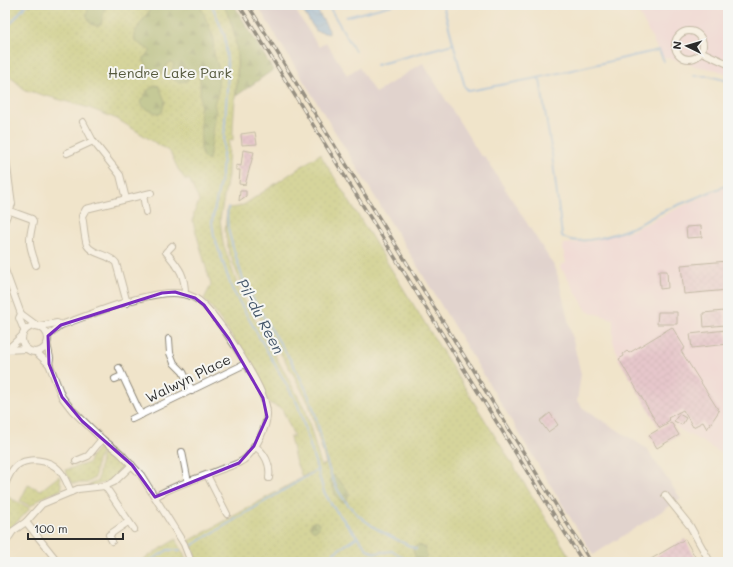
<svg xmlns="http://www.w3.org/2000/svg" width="733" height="567" viewBox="0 0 733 567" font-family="Mali,sans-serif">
<defs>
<pattern id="green-dots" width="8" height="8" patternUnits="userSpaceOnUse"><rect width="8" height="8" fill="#b5c264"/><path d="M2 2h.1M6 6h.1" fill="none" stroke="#939e53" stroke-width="1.8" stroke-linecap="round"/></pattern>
<pattern id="forest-firs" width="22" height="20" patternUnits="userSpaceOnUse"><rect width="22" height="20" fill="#90a85a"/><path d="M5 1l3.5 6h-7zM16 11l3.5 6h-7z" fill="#76894b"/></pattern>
<pattern id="water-waves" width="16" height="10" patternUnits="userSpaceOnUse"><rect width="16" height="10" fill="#72a7df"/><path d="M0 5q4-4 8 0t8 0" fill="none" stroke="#5e88b5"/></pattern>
<pattern id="building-cross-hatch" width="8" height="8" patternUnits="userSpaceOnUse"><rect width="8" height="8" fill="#dba4ce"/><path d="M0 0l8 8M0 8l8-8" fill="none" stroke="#b286a7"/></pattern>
</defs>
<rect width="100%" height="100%" fill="#f6f6f2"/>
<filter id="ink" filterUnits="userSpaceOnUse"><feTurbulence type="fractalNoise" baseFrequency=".025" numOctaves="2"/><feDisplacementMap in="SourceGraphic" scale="8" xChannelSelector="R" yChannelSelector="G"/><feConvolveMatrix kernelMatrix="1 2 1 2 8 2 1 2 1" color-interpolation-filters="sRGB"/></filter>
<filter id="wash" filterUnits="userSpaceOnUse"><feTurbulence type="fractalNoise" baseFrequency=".012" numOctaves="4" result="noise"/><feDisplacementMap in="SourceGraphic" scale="16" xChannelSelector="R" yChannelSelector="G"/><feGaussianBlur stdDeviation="0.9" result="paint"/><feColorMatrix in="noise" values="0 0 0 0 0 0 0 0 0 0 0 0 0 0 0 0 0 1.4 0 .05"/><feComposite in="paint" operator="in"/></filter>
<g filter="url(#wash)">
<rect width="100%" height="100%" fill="#f0e4ca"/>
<g fill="#f1d0e3">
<path d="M628 5H728V76L717 70 695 66 661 56 640 15Z"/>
<path d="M728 186V458L701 441 680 430 671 422 659 427 619 359 613 341V319L587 311 560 266 566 263 563 249 564 244 593 241 633 230 687 204Z"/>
</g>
<path fill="#cebed1" d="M257 5H292L319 47 326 42 347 75 359 67 375 93 423 63 480 155 485 157 556 269 581 374 577 401 583 408 646 448 681 499 593 555 410 254Z"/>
<g fill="url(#green-dots)" stroke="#707648">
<path d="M5 5H223C248 46 232 96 233 140L229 141 228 176 220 219 223 243 240 292 306 411 321 466 326 464 309 404 293 374 262 323 238 276 229 252 225 231 227 208 238 207 245 204 320 154 573 562H196L194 552 189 541 312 472 302 477 295 460 290 437 294 436 282 409 269 403 244 354 212 308 204 299 211 285 193 222 194 213 199 201 189 179 186 181 178 169 170 152 117 119 89 108 25 90 5 72Z"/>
<path d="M101 444 105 447 97 461 95 478 87 483H72L65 470 89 463 91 456Z"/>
<path d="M107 449 122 462 124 467C117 480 102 485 88 486L98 480 101 457Z"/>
<path d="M59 476 62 487 61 490 41 498 31 506 20 501 28 485 41 490Z"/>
<path d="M6 496 30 508C23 518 13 524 5 533Z"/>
<path d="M176 539 184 554 186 562H139Z"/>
</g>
<g fill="url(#forest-firs)" stroke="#5e6a42">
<path d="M88 5H108L105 7 101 24 97 26 91 24 87 16Z"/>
<path d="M153 5H200L213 36 214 54 219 69 218 93 214 104 216 112 209 160 203 158 201 150 200 76 197 72 180 67 179 71 189 77 188 80C180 83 174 83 170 75L174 64 171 62 168 63 162 73 155 74 144 62V57L151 51 135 41V32Z"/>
<path d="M223 5H234L273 70 236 96C239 66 239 31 223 5Z"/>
<path d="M155 85 159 86 165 101 162 112 159 114 144 108 140 102 148 90Z"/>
<path d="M334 475 347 489 349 494 346 502H341L336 496 330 480Z"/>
<circle cx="315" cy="526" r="4.5"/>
<path d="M419 545 425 548 427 557 424 559 416 558 413 551V547Z"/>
</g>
<path fill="url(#water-waves)" stroke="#4e6985" d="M299 5H314L329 30V34L316 31Z"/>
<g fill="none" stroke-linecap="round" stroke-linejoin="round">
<g stroke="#72a7df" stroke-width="2">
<path d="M212 5 225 37 228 73 222 172 212 222 214 236 232 289 298 405 324 492 333 507 368 550 375 553 393 551 409 562"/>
<path d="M328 5 355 51"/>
<path d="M443 5 465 87 469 91 537 78 540 80 552 154 562 236C577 248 617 234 633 227 644 223 654 215 666 210 686 202 707 193 728 185"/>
<path d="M346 17 392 5"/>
<path d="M5 30 26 5"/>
<path d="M376 65 453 44"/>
<path d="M694 76H709L728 81"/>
<path d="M537 78 659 50 664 61"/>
<path d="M228 207C225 225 231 240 236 257 239 266 241 275 245 283 263 323 293 356 309 397 323 429 322 469 343 498 361 524 389 536 416 549"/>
<path d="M191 546 317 470"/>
<path d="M147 562 168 550H180"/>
<path d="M325 562 335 552 357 537"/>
</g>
</g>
<g id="blocks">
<g fill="url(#building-cross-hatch)">
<path d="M255 132 257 144 242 145 241 134Z"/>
<path d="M243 150 254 152 245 185 239 184 240 170H236V165L241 166Z"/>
<path d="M240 191H246V196L239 201Z"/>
<path d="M701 226 702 237 687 238 686 227Z"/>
<path d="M728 261V290L684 294 681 265Z"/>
<path d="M659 271H667L668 288 660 289Z"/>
<path d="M724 311 725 325 704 327 703 313Z"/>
<path d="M658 312H677V324H657Z"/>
<path d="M672 327 685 348 681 351 719 411 707 429 703 422 693 427 683 410 668 418 670 420 659 427 619 359 624 356 623 354 627 351 629 353Z"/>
<path d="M726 330 728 344 692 348 690 334Z"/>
<path d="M550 413 558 425 548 432 540 421Z"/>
<path d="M679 414 686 418 682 425 674 421Z"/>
<path d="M671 422 679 435 657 448 649 435Z"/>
<path d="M685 539 698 562H646Z"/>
</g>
</g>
</g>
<g filter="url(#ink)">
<use href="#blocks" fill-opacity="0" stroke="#8e887a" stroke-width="1"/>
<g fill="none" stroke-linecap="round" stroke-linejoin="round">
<defs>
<g id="street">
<circle cx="689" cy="45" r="14"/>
<path d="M702 52 728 64"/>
<path d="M83 122 93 141 120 175 126 199"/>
<path d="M5 153 12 204 5 220"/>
<path d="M67 153 93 141"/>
<path d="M143 195 146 212"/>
<path d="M10 211 32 219 33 222C28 243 29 244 36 265"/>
<path d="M172 246 166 252C178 267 185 273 185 294"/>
<path d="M5 270 21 314 19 318 24 330"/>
<path d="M127 303 116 263C110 254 92 255 87 245 84 236 84 225 82 216L86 209 151 193"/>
<path d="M21 314 36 325"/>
<circle cx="35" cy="339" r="13"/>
<path d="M40 326 57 323 61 325C91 315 154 287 183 294 191 295 199 300 204 305 221 322 266 389 267 412 268 426 256 448 246 458 240 464 230 466 222 469 200 478 175 484 155 497"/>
<path d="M48 336 61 325"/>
<path d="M169 339 170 353 174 363 183 372 192 391"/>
<path d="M47 344 50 358 49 364 62 397 72 410 102 439 120 453 141 475 184 544 191 562"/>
<path d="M8 349 22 336"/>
<path d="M5 350 26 349"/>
<path d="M36 352 49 364"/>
<path d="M119 368 141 415"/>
<path d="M115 379 122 376"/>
<path d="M132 419 245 364"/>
<path d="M254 446C265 452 271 465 269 478"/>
<path d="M182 452 188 482"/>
<path d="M76 461 88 456 102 439"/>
<path d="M207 475 227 514"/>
<path d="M5 484C8 478 11 470 16 466 28 457 49 459 59 470 65 476 67 484 71 492"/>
<path d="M105 486 134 529"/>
<path d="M665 495 690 526 710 562"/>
<path d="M26 522 58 562"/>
<path d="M112 541 109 535 128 522"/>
<path d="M5 543 13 531 26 522 42 504 78 489 105 486 114 482 132 465"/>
</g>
</defs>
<use href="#street" stroke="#8e887a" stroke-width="8"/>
<use href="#street" stroke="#fff" stroke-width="6"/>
<defs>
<g id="rail">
<path d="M239 5 583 562"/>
<path d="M248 5 591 562"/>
</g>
</defs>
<use href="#rail" stroke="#2b2b2b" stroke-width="3.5"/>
<use href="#rail" stroke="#f6f6f2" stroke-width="2" stroke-dasharray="6" stroke-linecap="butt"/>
</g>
</g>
<path d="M0 0H733V567H0ZM175 292 195 298 204 305 229 339 263 398 267 417 254 446 239 463 155 497 132 465 82 421 62 397 49 364 48 336 61 325 162 293Z" fill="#f0e4ca" fill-opacity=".55" fill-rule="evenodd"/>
<path fill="none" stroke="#7b2cbf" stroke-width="3" stroke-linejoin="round" d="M175 292 195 298 204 305 229 339 263 398 267 417 254 446 239 463 155 497 132 465 82 421 62 397 49 364 48 336 61 325 162 293Z"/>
<g text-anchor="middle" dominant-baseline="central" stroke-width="4" stroke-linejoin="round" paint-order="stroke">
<g font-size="14" fill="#54583c" stroke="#f6f6f2">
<text x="170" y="72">Hendre Lake Park</text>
</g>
<g font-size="14" fill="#2b2b2b" stroke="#f6f6f2">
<text transform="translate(188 378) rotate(-26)">Walwyn Place</text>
</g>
<g font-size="15" font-style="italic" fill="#44566a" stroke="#f6f6f2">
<text transform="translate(261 316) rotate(62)">Pil-du Reen</text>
</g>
</g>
<rect width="733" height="567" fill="none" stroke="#f6f6f2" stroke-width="20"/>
<g transform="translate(687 46) rotate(275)" stroke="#f6f6f2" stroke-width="3" paint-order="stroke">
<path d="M0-3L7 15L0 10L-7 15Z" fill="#2b2b2b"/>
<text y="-6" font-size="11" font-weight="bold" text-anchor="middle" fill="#2b2b2b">N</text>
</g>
<path d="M28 533v6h95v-6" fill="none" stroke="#2b2b2b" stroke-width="2"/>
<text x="34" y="533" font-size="12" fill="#2b2b2b" stroke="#f6f6f2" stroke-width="3" paint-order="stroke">100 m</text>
</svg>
